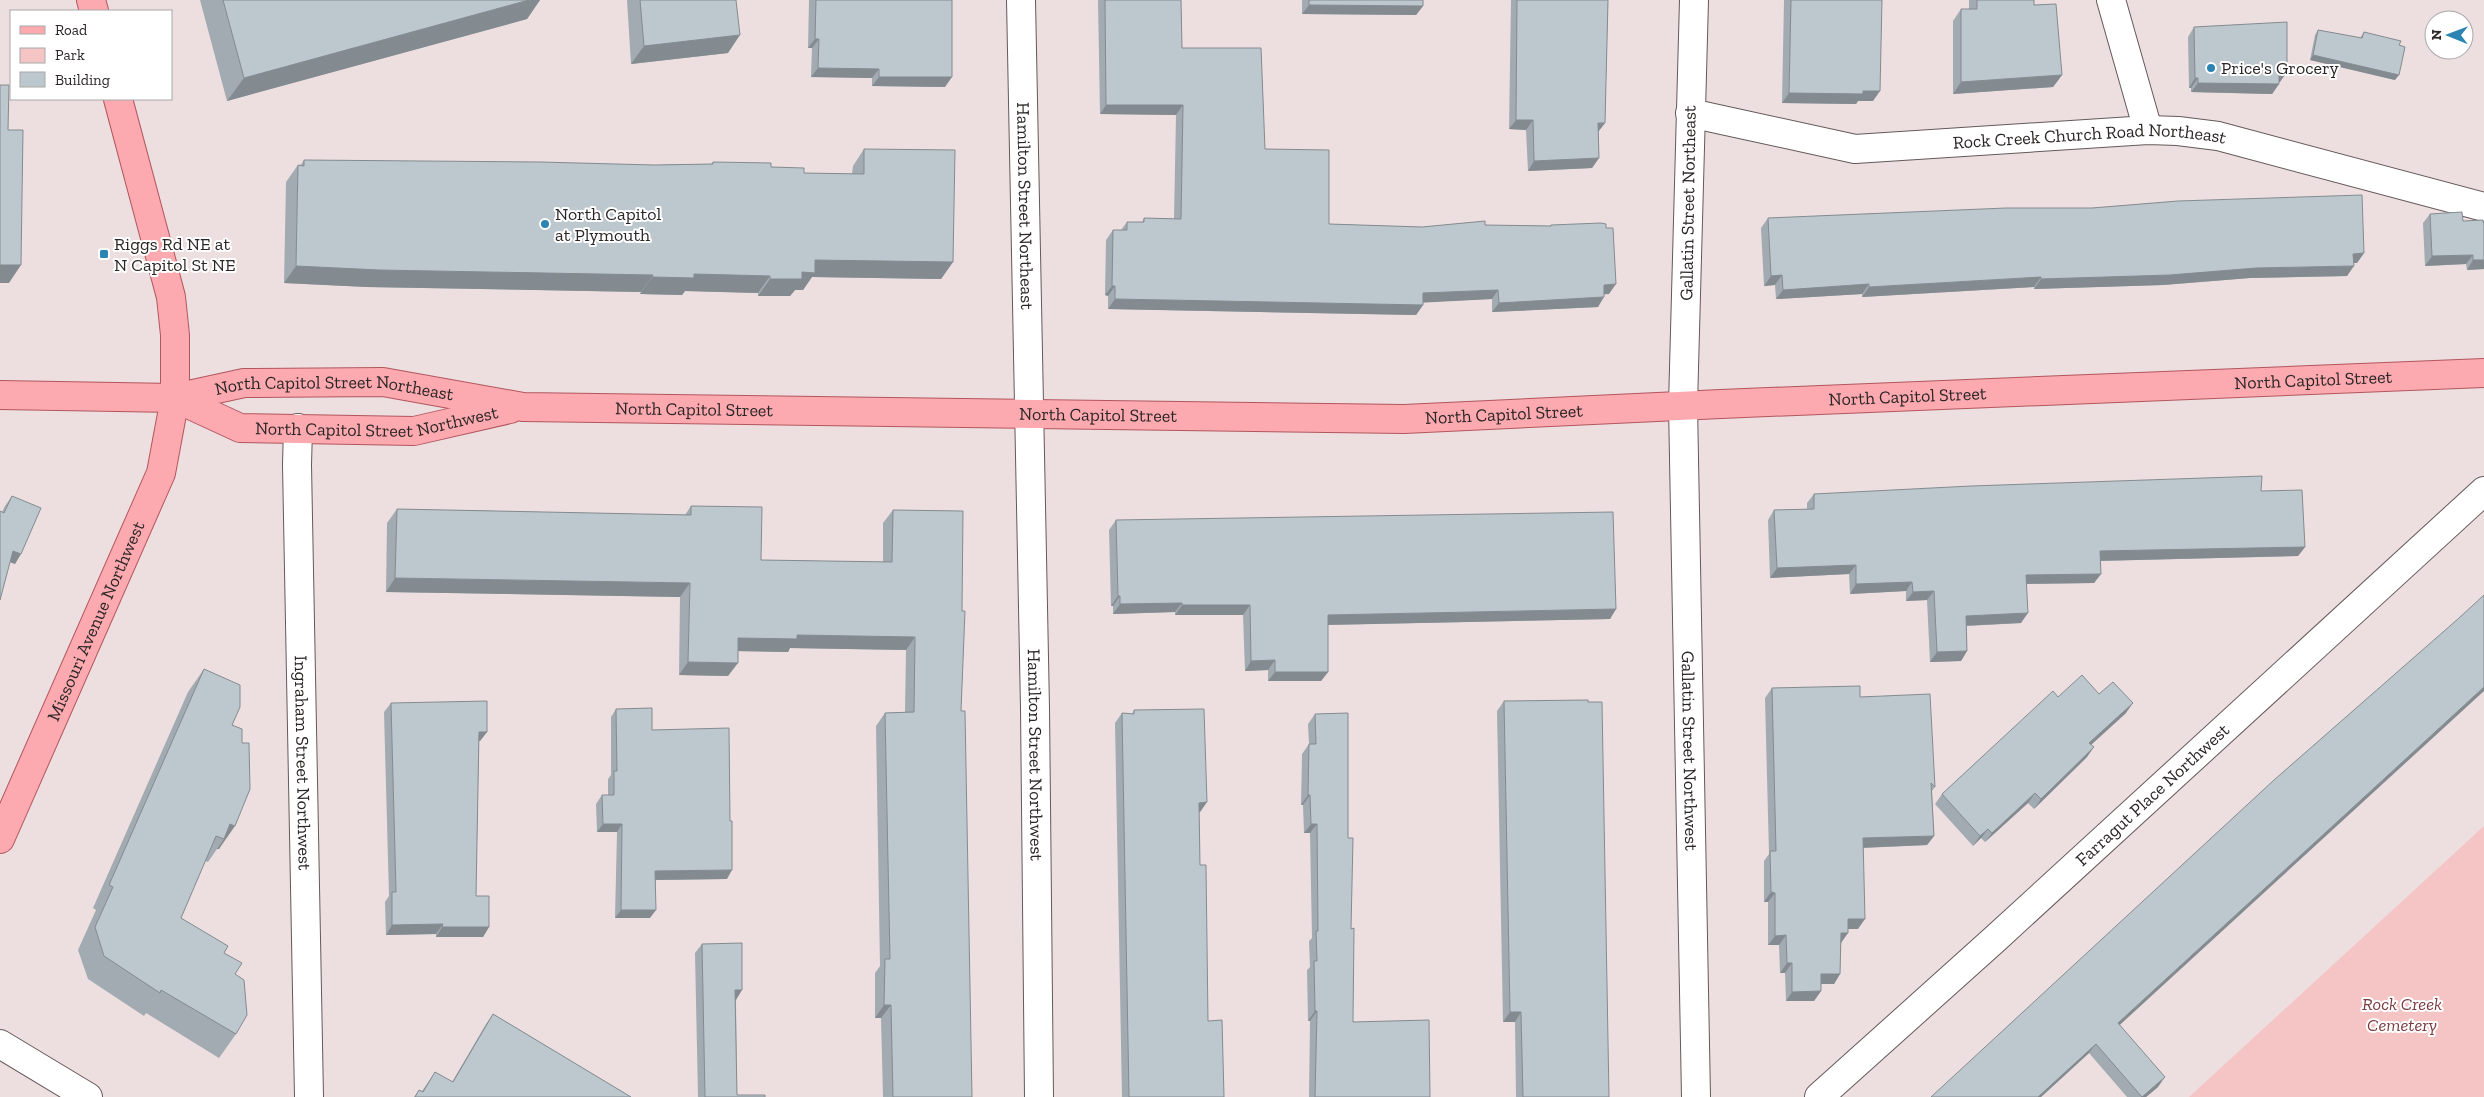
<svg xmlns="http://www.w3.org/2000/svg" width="2484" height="1097" viewBox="0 0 2484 1097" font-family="'Zilla Slab',serif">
<rect width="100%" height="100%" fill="#eddfdf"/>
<path fill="#f5c4c5" d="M2484 826V1097H2189Z"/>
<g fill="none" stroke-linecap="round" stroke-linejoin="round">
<defs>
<g id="street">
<path id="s1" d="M1021 0 1035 708 1039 1097"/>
<path id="s2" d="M1694 0 1683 405 1696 1097"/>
<path d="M2111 0 2148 130"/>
<path id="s3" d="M1690 113 1855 149 2148 130 2178 131 2218 136 2484 207"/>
<path id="s4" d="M298 428 297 465 309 1097"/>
<path id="s5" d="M1819 1097 1995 939 2484 491"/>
</g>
<path id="secondary" d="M0 1044 88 1097"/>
<g id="primary">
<path d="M91 0 94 11"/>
<path id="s6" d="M0 395 175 398 244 383 383 382 523 407 1404 419 1721 404 2484 373"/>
<path id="s7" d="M175 398 240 428 414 431 510 409"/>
<path id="s8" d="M0 839 161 473 175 398V335L171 297 118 99"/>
</g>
</defs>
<use href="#street" stroke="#655959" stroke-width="30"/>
<use href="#secondary" stroke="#655959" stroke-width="30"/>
<use href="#primary" stroke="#b2565e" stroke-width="30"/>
<use href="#street" stroke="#fff" stroke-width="28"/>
<use href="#secondary" stroke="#fff" stroke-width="28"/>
<use href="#primary" stroke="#fda9b0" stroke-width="28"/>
</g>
<g fill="#a2abb1">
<path d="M200 0H540L527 19 227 101Z"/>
<path d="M627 0H736L728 53 631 64Z"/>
<path d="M809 0H952L945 87 872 86V78L811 77 812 48H808Z"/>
<path d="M1098 0H1181L1182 48 1265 149 1329 224 1422 227 1485 225 1549 226 1551 225 1609 294H1604L1598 307 1492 312V299L1423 302V305L1416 315 1108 309V296L1105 295 1106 240 1113 230H1121L1127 222H1142L1144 218 1174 219 1176 115 1100 114Z"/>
<path d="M1302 0H1423V6L1416 15 1302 14Z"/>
<path d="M1511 0H1608L1605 123 1598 132 1599 158 1592 168 1528 171 1526 130 1509 129Z"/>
<path d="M1784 0H1882L1873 101H1858L1856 104 1782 103Z"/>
<path d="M1969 0H2034V5L2062 75 2053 87 1953 94V21L1961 9H1969Z"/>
<path d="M2194 27 2280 82H2279V84L2272 94 2191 92V88H2189L2188 37Z"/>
<path d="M2318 30 2360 38 2364 32 2399 45 2395 80 2310 60 2315 35Z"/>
<path d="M864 149 953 262 941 279 812 277 803 290H795L790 296H758V293L685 291 682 295 640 294 641 292 367 287 284 283 286 182 298 165 300 166 304 160 654 165 711 164 713 162 771 167 804 173 852 174 853 166Z"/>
<path d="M2430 214 2483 225 2484 269 2467 270 2466 264 2425 266 2423 223Z"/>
<path d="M1768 218 2364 253 2357 263H2354L2347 276 2250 278 2163 285 2034 289V287L1862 297V294L1776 299 1775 285 1764 286 1761 228Z"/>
<path d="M2261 491 2305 547 2298 556 2100 561 2101 574 2094 583 2026 584 2021 623 1967 626V651L1961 661 1930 662 1927 600 1906 601V591L1850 594 1849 574 1770 578 1768 520 1774 510 1807 509V503L1814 494Z"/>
<path d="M12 496 15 564 10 562 2 512 5 506Z"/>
<path d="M691 506 761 560 883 562V523L893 510 962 611 961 711 972 1097H883L881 1018H875V973L880 966 876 726 885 713 905 712 906 650 790 648 788 652 738 651 728 676 679 675 680 597 386 592 387 523 397 509 685 515Z"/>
<path d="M1116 520 1616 609 1610 619 1328 625V672L1321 681H1268V670L1245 671 1243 615H1175V612L1113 614V606H1111L1109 530Z"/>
<path d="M204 669 242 743 250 789 219 849H217L208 862 205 861 181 918 224 953 236 1034 219 1058 146 1013 144 1016 88 979 78 950 96 910 93 908 188 692Z"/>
<path d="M1772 688 1860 697 1935 787 1932 791 1934 836 1927 845 1863 848 1858 929H1848L1841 943 1840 974 1834 984H1821V991L1814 1001H1786L1785 973H1780L1779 945H1768V902H1764V861L1769 854 1765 698Z"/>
<path d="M2099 694 2126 713 2091 745 2087 757 2034 809 2028 803 1985 842 1981 838 1973 846 1935 804 1942 794 2058 697Z"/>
<path d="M1504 701 1609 1097H1516L1515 1022H1503L1497 711Z"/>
<path d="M391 703 487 732 480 741H479L476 896 489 927 483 937H436V934L386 935 385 902 389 896 384 712Z"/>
<path d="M616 709 652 730 727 879 656 880 650 918H615L617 832H597L596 804 602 795H608V779L611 775V717Z"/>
<path d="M1134 710 1207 802 1200 812H1199L1200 865 1208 1021 1224 1097H1122L1115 723 1122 713 1132 714Z"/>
<path d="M1315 714 1348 838 1351 929 1353 1022 1430 1097H1309L1310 1021H1308L1307 970 1310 967 1309 941 1312 938 1310 833H1304L1303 805H1301L1302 754 1309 744 1308 724Z"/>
<path d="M702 944 736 1000 737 1095 765 1097H698L695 953Z"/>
<path d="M493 1014 631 1097H414L419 1090 422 1091 435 1072 452 1082 486 1024Z"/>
<path d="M2119 1025 2158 1087 2146 1097H2127L2089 1053 2041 1097H1931Z"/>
</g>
<g fill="#848b90">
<path d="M529 0H540L527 19 227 101 244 78Z"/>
<path d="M1309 5 1423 6 1416 15 1302 14Z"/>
<path d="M740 35 728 53 631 64 644 46Z"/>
<path d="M815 39H819L812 48H808Z"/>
<path d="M2313 55 2399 75 2395 80 2310 60Z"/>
<path d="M818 68 879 69 872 78 811 77Z"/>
<path d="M2287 72 2280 82 2272 83 2279 73Z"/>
<path d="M2062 75 2053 87 1953 94 1961 82Z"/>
<path d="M879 77H952L945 87 872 86Z"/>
<path d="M2195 78H2198L2191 88H2189Z"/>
<path d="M2198 83 2279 84 2272 94 2191 92Z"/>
<path d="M1863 91H1880L1873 101H1858L1856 104 1782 103 1789 93Z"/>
<path d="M1106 105H1183L1176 115 1100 114Z"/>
<path d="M1516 120H1533L1526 130 1509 129Z"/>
<path d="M1598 123H1605L1598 132H1591Z"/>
<path d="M1599 158 1592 168 1528 171 1534 161Z"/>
<path d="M2364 253 2357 263H2347L2353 254Z"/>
<path d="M2473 255 2466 264 2425 266 2432 256Z"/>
<path d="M815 260 953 262 941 279 812 277 803 290H795L790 296H758L770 279 802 272Z"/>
<path d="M2473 260H2484V269L2467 270Z"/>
<path d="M0 265H21L9 283H0Z"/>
<path d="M296 266 653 275 641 292 367 287 284 283Z"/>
<path d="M2354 266 2347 276 2250 278 2163 285 2034 289 2041 279 2256 268Z"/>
<path d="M694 274 770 276 758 293 685 291 682 295 640 294 652 277Z"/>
<path d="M1782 275 1775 285 1764 286 1771 276Z"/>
<path d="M2041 277 2034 287 1862 297 1869 287Z"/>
<path d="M1616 284 1609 294 1597 295 1604 285Z"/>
<path d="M1869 284 1862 294 1776 299 1783 290Z"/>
<path d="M1112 286H1115L1108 296 1105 295Z"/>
<path d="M1498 290 1492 299 1416 303 1423 293Z"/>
<path d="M1604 297 1598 307 1492 312 1499 303Z"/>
<path d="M1115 299 1423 305 1416 315 1108 309Z"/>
<path d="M2305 547 2298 556 2093 561 2100 551Z"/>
<path d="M13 551 21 554 15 564 7 561Z"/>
<path d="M1856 565 1849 574 1770 578 1777 568Z"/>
<path d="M2101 574 2094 583 2019 584 2026 575Z"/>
<path d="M395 578 690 583 680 597 386 592Z"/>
<path d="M1912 582 1906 591 1850 594 1856 584Z"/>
<path d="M1934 591 1927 600 1906 601 1913 592Z"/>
<path d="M1118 596H1120L1113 606H1111Z"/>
<path d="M1182 603 1175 612 1113 614 1120 604Z"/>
<path d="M1182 605H1250L1243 615H1175Z"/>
<path d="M1616 609 1610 619 1322 625 1328 615Z"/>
<path d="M2028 613 2021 623 1959 626 1966 616Z"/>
<path d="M797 635 915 637 906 650 790 648 788 652 729 651 738 638Z"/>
<path d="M1967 651 1961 661 1930 662 1937 652Z"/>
<path d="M1275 660 1268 670 1245 671 1251 661Z"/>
<path d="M688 662 738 663 728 676 679 675Z"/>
<path d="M1275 672H1328L1321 681H1268Z"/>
<path d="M2484 687V691L2111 1033 2118 1023Z"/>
<path d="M2133 703 2126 713 2082 753 2089 743Z"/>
<path d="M479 732H487L480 741 472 742Z"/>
<path d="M2094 747 2087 757 2034 809 2041 799Z"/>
<path d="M2035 793 2028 803 1985 842 1992 833Z"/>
<path d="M1308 795H1310L1303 805H1301Z"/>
<path d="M1207 802 1200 812H1192L1199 803Z"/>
<path d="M230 824 235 826 219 849H217L224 839Z"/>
<path d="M603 824H622L617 832H597Z"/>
<path d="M1311 824H1317L1310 833H1304Z"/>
<path d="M1988 829 1981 838 1973 846 1980 836Z"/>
<path d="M1934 836 1927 845 1856 848 1863 838Z"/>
<path d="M732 870 727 879 650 880 655 871Z"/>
<path d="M1771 892 1775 893 1768 902H1764Z"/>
<path d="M621 910H656L650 918H615Z"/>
<path d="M1848 919H1865L1858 929H1841Z"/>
<path d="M443 924 436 934 386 935 392 925Z"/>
<path d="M442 927H489L483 937H436Z"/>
<path d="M1841 933H1848L1841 943Z"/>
<path d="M1786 935 1779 945H1768L1775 936Z"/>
<path d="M1787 963H1792L1785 973H1780Z"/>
<path d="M1821 974H1840L1834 984H1814Z"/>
<path d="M735 990H742L736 1000H728Z"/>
<path d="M1821 991 1814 1001H1786L1792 992Z"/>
<path d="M884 1005H891L881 1018H875Z"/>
<path d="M1315 1011H1317L1310 1021H1308Z"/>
<path d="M1510 1012H1521L1515 1022H1503Z"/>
<path d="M2096 1044 2089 1053 2041 1097H2038Z"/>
<path d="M2165 1077 2158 1087 2146 1097H2142Z"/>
</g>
<g fill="#bcc7ce" stroke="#848b90">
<path d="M223 0H529L244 78Z"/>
<path d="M640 0H736L740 35 644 46Z"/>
<path d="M816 0H952V77H879V69L818 68 819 39H815Z"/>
<path d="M1105 0H1181L1182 48H1261L1265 149 1329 150V224L1422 227 1485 221V225L1551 226V225L1601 223 1606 224V228H1613L1616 284 1604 285V297L1499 303 1498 290 1423 293V305L1115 299V286H1112L1113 230H1127V222H1144V218L1181 219 1183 105H1106Z"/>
<path d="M1309 0H1423V6L1309 5Z"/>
<path d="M1517 0H1608L1605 123H1598L1599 158 1534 161 1533 120H1516Z"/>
<path d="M1791 0H1882L1880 91H1863V94L1789 93Z"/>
<path d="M1977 0H2034V5L2056 4 2062 75 1961 82V9H1977Z"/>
<path d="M2287 22V72L2279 73V84L2198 83V78H2195L2194 27Z"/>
<path d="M2318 30 2362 38 2364 32 2401 41 2399 45 2405 47 2399 75 2313 55Z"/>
<path d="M0 85H9L8 130H23L21 265H0Z"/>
<path d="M864 149 955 150 953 262 815 260V273L802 272V279H770V276L694 274V278L652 277 653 275 379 270 296 266 298 165 304 166V160L540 162 654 165 713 164V162L771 163V167L804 168V173L864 174Z"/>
<path d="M2362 195 2364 253 2353 254 2354 266 2256 268 2170 275 2041 279V277L1869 287V284L1783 290 1782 275 1771 276 1768 218 2006 208H2092L2178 201Z"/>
<path d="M2462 212 2463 221 2483 220 2484 225V260H2473V255L2432 256 2430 214Z"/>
<path d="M2262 476 2261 491 2302 490 2305 547 2100 551 2101 574 2026 575 2028 613 1966 616 1967 651 1937 652 1934 591 1913 592 1912 582 1856 584V565L1777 568 1774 510 1814 509V494L1971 486Z"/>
<path d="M12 496 41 508 21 554 13 551 0 600V511L4 513Z"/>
<path d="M691 506 762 507 761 560 892 562 893 510 963 511 962 611H965L961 711H965L972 1097H893L891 1005H884L885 959H890L885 713 914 712 915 637 797 635V639L738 638V663L688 662 690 583 395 578 397 509 691 515Z"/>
<path d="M1613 512 1616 609 1328 615V672H1275V660L1251 661 1250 605H1182V603L1120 604V596H1118L1116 520Z"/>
<path d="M2484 595V687L2118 1023 2165 1077 2142 1097 2096 1044 2038 1097H1931L2274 780 2459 618Z"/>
<path d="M204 669 240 685V707L232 725 242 729V743H249L250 789 235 826 230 824 224 839 216 836 181 918 228 946 224 953 242 963 235 974 244 980 247 1015 236 1034 161 990 160 993 104 956 95 927 113 887 109 885Z"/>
<path d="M2082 675 2099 694 2113 682 2133 703 2089 743 2094 747 2041 799 2035 793 1992 833 1988 829 1980 836 1942 794 2053 691 2058 697Z"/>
<path d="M1860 686V697L1930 694 1935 787 1931 783 1934 836 1863 838 1865 919H1848V933H1841L1840 974H1821V991L1792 992V963H1787L1786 935 1775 936V893L1771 892 1770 851H1776L1772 688Z"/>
<path d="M1588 700V702H1602L1609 1097H1523L1521 1012H1510L1504 701Z"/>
<path d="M487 701V732H479L476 896H489V927H442L443 924 392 925V892H396L391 703Z"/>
<path d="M652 708V730L729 728 730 821H732V870L655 871 656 910H621L622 824H603L602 795H614V771H617L616 709Z"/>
<path d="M1204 709 1207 802 1199 803 1200 865H1206L1208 1021 1222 1020 1224 1097H1129L1122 713 1134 714V710Z"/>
<path d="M1348 713V838H1353L1351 929 1354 928 1353 1022 1429 1020 1430 1097H1315L1317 1011H1315L1314 961H1317L1316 931H1318L1317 824H1311L1310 795H1308L1309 744H1316L1315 714Z"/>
<path d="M742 943V990H735L737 1095H765V1097H705L702 944Z"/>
<path d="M493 1014 631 1097H415L419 1090 423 1092 435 1072 453 1082Z"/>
</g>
<g fill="#2c84b3" stroke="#fff" stroke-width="2">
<circle cx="2211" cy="68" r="5"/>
<circle cx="545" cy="224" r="5"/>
<rect x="99" y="249" width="10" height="10" rx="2.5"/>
</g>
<g text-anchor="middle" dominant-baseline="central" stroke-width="4" stroke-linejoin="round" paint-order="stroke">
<g font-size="18" fill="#2b2626" stroke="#fff" text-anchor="start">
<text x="2221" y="68">Price's Grocery</text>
<text x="555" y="214">North Capitol<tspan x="555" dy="21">at Plymouth</tspan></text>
<text x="114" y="244">Riggs Rd NE at<tspan x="114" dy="21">N Capitol St NE</tspan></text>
</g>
<g font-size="18" fill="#2b2626" stroke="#fff">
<text stroke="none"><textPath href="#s3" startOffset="404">Rock Creek Church Road Northeast</textPath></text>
<text transform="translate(1688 203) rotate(-89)">Gallatin Street Northeast</text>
<text stroke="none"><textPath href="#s1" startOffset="206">Hamilton Street Northeast</textPath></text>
<text stroke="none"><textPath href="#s6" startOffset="2318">North Capitol Street</textPath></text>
<text stroke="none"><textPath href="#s6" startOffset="336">North Capitol Street Northeast</textPath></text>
<text stroke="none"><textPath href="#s6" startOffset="1912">North Capitol Street</textPath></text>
<text stroke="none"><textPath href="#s6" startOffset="698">North Capitol Street</textPath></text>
<text stroke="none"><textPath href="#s6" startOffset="1508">North Capitol Street</textPath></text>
<text stroke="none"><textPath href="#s6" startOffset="1102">North Capitol Street</textPath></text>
<text stroke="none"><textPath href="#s7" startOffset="209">North Capitol Street Northwest</textPath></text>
<text stroke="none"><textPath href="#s8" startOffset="238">Missouri Avenue Northwest</textPath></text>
<text stroke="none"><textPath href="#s2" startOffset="751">Gallatin Street Northwest</textPath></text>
<text stroke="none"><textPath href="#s1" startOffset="755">Hamilton Street Northwest</textPath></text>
<text stroke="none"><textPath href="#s4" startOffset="335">Ingraham Street Northwest</textPath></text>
<text stroke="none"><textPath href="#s5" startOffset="450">Farragut Place Northwest</textPath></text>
</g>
<g font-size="18" font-style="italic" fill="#7a3a3e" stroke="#fff">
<text x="2402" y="1004">Rock Creek<tspan x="2402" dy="21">Cemetery</tspan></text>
</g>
</g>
<rect x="10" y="10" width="162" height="90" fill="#ffffff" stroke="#aaa8a8"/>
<rect x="20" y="26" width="25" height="8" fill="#fda9b0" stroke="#aaa8a8"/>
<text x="55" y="35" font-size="15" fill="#2b2626">Road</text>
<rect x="20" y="48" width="25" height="15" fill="#f5c4c5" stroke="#aaa8a8"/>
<text x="55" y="60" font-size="15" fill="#2b2626">Park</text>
<rect x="20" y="72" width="25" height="15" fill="#bcc7ce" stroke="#aaa8a8"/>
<text x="55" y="85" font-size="15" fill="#2b2626">Building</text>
<g transform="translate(2449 35) rotate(271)"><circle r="24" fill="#ffffff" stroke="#aaa8a8"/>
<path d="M0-4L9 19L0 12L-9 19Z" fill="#2c84b3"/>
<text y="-8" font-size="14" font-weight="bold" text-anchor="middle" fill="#2b2626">N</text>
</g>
</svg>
